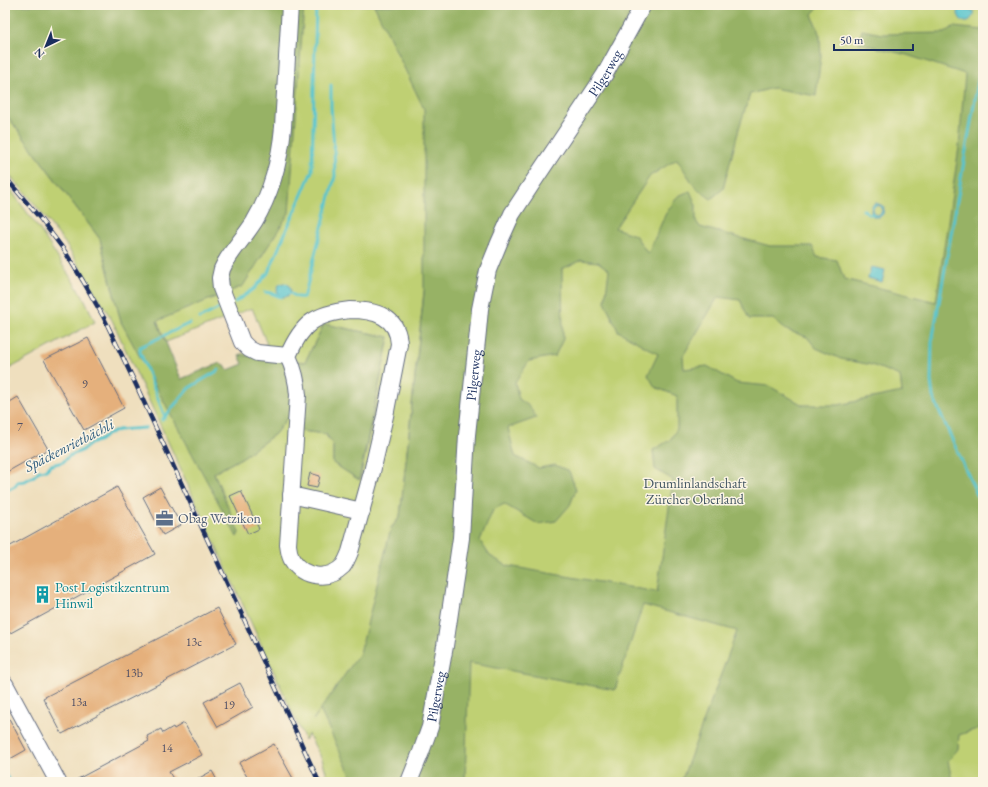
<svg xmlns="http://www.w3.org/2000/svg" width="988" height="787" viewBox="0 0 988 787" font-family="'EB Garamond',serif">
<rect width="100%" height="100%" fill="#fcf5e5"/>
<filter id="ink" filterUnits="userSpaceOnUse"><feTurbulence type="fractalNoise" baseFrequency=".025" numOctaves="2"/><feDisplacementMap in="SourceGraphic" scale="8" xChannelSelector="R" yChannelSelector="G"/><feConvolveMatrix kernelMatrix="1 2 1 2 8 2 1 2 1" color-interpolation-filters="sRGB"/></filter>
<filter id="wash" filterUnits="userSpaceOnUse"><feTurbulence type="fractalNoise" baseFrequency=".012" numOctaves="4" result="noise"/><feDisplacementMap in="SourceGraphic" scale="16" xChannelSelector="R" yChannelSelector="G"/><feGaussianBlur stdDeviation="0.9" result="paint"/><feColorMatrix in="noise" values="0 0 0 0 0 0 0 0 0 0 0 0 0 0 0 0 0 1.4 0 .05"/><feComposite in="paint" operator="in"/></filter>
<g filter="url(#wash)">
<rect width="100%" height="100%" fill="#efdfbe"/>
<g fill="#bfd073" stroke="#6d8068" fill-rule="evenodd">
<path d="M301 5H983V782H329L322 759 308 734 305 740 112 320 65 243 25 192 5 171V113L100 239 121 322 211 472 239 533 214 473 243 457 275 434 287 418 301 431 325 434 333 445V463L360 480 389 337 324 324 305 362 239 355 267 344 252 308 166 342 157 320 243 286ZM429 290 404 517 391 528 400 517 424 291Z"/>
<path d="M5 182 40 230 85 300 95 322 5 371Z"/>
</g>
<g fill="#97b265" stroke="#597062" fill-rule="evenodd">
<path d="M5 5H304L289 213 243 286 157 321 181 379 220 363 226 366 228 370 243 364 239 355 305 362 324 324 389 337 359 480 333 463V445L326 434 301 431 287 418 275 434 243 457 214 473 239 533 237 537 121 322 100 239 5 113Z"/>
<path d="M374 5H820L812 14 820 36 821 56 816 96 773 88 750 94 740 125 723 189 711 199 695 187 677 159 650 176 615 228 635 235 648 254 665 215 678 196 690 191 696 205V221L700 227 770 246H812L817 257 837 260 844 279 936 302 959 147 965 74 907 55 859 43 862 30 882 34 945 33 953 27 983 30V727L959 735 958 749 948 761 952 780 951 782H681L737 631 643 605 615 690 469 663 465 782H354L320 710 313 720 360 653 391 528 400 517 424 293V109ZM581 260 598 262 609 270 605 302 618 331 658 354 648 375 655 387 677 396V429L670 440 653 450 655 469 673 480 657 592 508 566 490 556 480 541 493 510 504 504 538 524 556 521 570 505 576 490 569 471 555 465 539 468 515 456 508 428 536 418 530 407 519 399 515 383 529 361 555 356 563 339 562 269ZM718 297 740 300 749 319H773L786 330 807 337 816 348 841 359 872 365 900 376 902 392 838 405H803L769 386 737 383 707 366 684 369 683 356Z"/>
</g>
<g fill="#57c4cd" stroke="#397a96" fill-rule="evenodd">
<path d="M958 6H961L965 10H970L974 11V15L968 22C961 23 958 16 957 10Z"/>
<path d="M876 203 881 205 884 207 883 214 880 217H874L871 213C871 209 871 204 876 203ZM876 205 880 206 882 208 881 213 879 215 875 214 873 212V208Z"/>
<path d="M871 267 885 270 882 282 868 278Z"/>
<circle cx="284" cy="290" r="7"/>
</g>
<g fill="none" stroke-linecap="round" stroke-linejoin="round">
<g stroke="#57c4cd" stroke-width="3">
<path d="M983 54 932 342 931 381 933 397 983 508"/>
<path d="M863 210 866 211 868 214H872"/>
<path d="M265 292 271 293 281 297"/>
<path d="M291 293C294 296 298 298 303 297L305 294 335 176 334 147 331 107V85"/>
<path d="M235 302 254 289 268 273 312 171 316 5"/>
<path d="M200 318 218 309"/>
<path d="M165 417 140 352V347L190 323"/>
<path d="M162 420 189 388 219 370"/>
<path d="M5 491 15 486 18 482 25 481 34 476 39 471 46 470 51 465 63 462 69 456 83 450 90 444 100 440 105 436 118 430 145 428"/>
<path d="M5 775 11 782"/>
</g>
</g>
<g id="blocks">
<g fill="#e5b07c">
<path d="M88 338 124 408 84 430 44 360Z"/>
<path d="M18 397 48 449 5 473V405Z"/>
<path d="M310 473 320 476 317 488 307 486Z"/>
<path d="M117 487 155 554 5 636V549Z"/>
<path d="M160 487 181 525 163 535 143 497Z"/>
<path d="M241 491 259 529 248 534 230 496Z"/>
<path d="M217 608 236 644 62 734 43 698Z"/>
<path d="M240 683 253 707 218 727 204 702Z"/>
<path d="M5 711 26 750 10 759 5 749Z"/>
<path d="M184 723 202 755 169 772 175 782H72L149 741 147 736 161 729 163 733 173 727 174 729Z"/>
<path d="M274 744 295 782H250L239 763Z"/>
<path d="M212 771 218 782H192Z"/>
</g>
</g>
</g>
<g filter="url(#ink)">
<use href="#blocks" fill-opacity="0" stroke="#656d80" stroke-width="1"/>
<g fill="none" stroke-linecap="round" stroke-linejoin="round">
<defs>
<g id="minor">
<path d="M350 310C374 310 398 316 399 344L385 416 372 472 350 552C348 557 346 562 343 566 328 581 303 578 292 560 289 555 289 550 288 545L298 395C297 381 294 369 288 356 302 323 315 314 350 310Z"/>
<path d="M288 356 257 353 249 349 242 342 221 288 220 278 222 269 225 263C234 248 245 236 254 222 271 194 280 160 283 127L290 5"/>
<path d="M291 495 362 511"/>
<path d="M5 684 58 782"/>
<path id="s1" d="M409 782 421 752 430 727 445 646 461 538 467 435 478 331 480 309 488 270 499 243 512 214 533 182 596 88 605 74 643 5"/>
</g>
</defs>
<use href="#minor" stroke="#656d80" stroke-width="18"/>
<use href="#minor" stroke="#fff" stroke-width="16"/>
<defs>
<path id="rail" d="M5 177 39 217 64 250 83 281 104 318 137 387 319 782"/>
</defs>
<use href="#rail" stroke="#1b2f5e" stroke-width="4.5"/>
<use href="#rail" stroke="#fcf5e5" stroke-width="3" stroke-dasharray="9" stroke-linecap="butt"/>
</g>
</g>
<defs>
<symbol id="office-bare" viewBox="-9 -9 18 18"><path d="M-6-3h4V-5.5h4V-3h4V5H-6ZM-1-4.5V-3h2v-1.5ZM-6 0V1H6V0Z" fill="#5c6f8a" stroke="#fcf5e5" stroke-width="2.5" paint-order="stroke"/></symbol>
<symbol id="building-bare" viewBox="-9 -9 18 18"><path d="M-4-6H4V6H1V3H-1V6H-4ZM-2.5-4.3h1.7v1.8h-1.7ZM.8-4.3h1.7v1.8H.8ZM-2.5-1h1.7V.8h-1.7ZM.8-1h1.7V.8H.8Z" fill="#0f9aa8" stroke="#fcf5e5" stroke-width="2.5" paint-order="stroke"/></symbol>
</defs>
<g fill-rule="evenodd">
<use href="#office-bare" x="152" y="506" width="25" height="25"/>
<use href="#building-bare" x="30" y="582" width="25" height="25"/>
</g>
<g text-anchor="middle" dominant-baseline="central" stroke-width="3" stroke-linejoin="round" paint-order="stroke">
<g font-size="12" fill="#4e4f66">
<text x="85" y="384">9</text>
<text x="20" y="427">7</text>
<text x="194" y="642">13c</text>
<text x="134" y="673">13b</text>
<text x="79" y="702">13a</text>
<text x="229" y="705">19</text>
<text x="167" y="748">14</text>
</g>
<g font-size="14" fill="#1b2f5e" stroke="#fcf5e5">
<text stroke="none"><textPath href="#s1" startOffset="750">Pilgerweg</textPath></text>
<text stroke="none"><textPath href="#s1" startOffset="414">Pilgerweg</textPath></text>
<text stroke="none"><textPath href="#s1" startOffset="90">Pilgerweg</textPath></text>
</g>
<g font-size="14" fill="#445763" stroke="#fcf5e5">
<text x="695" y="483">Drumlinlandschaft<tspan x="695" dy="16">Zürcher Oberland</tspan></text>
</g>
<g font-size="14" fill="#4e5e75" stroke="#fcf5e5" text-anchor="start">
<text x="178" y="518">Obag Wetzikon</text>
</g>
<g font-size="14" fill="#0d838f" stroke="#fcf5e5" text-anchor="start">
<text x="55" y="587">Post Logistikzentrum<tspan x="55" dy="16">Hinwil</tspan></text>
</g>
<g font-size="15" font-style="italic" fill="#2d5c7f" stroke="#fcf5e5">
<text transform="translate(69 445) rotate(-27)">Späckenrietbächli</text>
</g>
</g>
<rect width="988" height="787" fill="none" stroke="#fcf5e5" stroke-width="20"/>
<g transform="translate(46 46) rotate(223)" stroke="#fcf5e5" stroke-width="3" paint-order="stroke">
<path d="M0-3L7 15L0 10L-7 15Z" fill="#1b2f5e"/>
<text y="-6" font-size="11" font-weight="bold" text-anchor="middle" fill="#1b2f5e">N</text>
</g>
<path d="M834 44v6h79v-6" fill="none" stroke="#1b2f5e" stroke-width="2"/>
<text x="840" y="44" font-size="12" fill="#1b2f5e" stroke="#fcf5e5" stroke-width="3" paint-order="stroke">50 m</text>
</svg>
